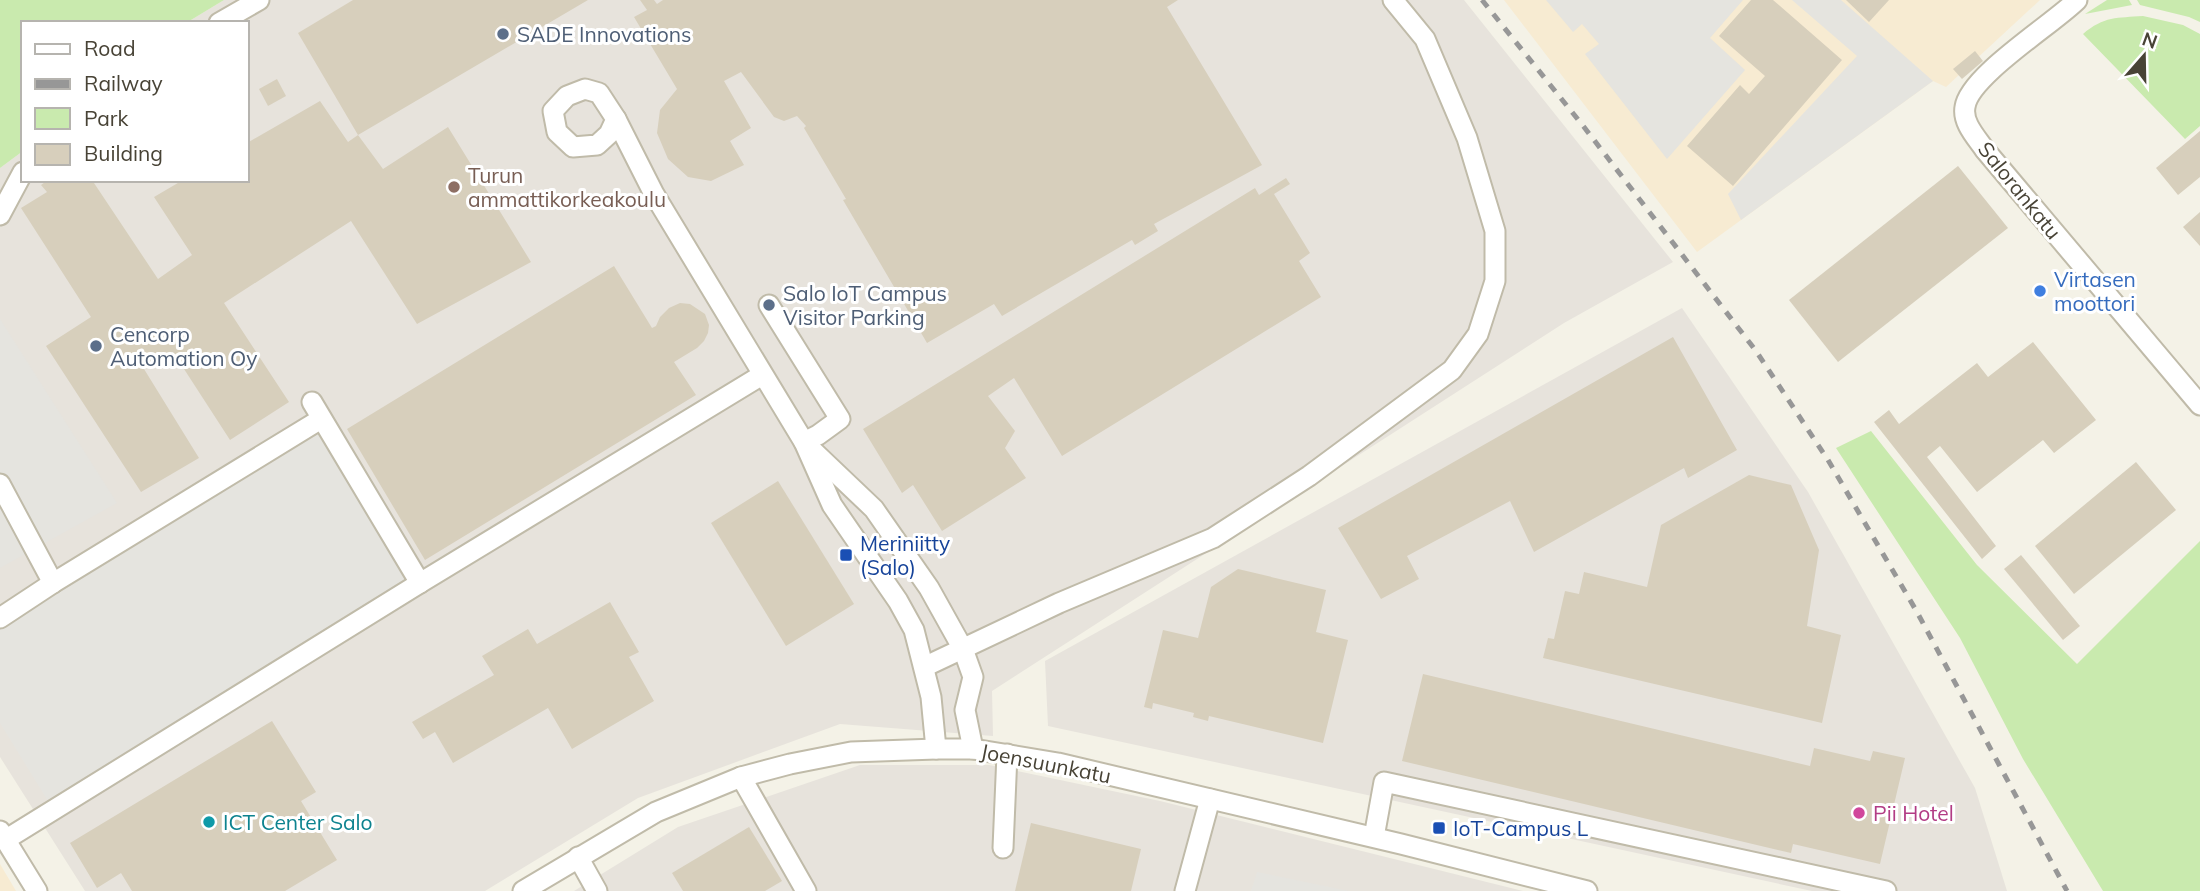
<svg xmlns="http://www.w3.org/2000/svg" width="2200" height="891" viewBox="0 0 2200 891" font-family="Mulish,sans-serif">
<rect width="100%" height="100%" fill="#f4f2e7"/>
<g fill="#f7ebd2">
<path d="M1504 0H2040L1946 87 1933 81 1697 252Z"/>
<path d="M0 864 16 891H0Z"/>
</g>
<g fill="#e7e3dc">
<path d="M224 0H1464L1673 262 1564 323 992 691 993 736 840 724 638 798 485 891H85L0 757V168L23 151V180H247V23H186Z"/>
<path d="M1682 308 1808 492 1975 788 2007 891H1812L1048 726 1045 661Z"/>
<path d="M860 765H989L1160 801 1523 891H574L678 827Z"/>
</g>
<g fill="#c9eaae">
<path d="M0 0H224L186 23H23V151L0 168Z"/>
<path d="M2107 0H2129L2132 5 2085 14Z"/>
<path d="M2137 0H2200V22L2189 17 2140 5Z"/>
<path d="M2143 16 2183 25 2200 34V126L2185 139 2083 34C2104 16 2117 18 2143 16Z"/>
<path d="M1871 431 1977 565 2077 664 2200 541V891H2103L2023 759 1960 638 1836 448Z"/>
</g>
<g fill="#e5e4df">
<path d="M1546 0H1743L1710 38 1745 70 1667 159 1585 54 1599 44 1582 24 1573 32Z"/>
<path d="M1792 0H1841L1933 81 1741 220 1728 194 1857 56Z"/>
<path d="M0 319 117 503 0 568Z"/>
<path d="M318 432 409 580 48 801 0 723V627Z"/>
<path d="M1257 872 1349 891H1251Z"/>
</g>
<g fill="#d7cfbc">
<path d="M353 0H588L358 135 383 169 448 127 531 262 417 324 351 221 224 303 289 402 230 440 173 352 144 369 199 458 141 492 46 346 91 317 21 208 47 192 41 185 48 180H92L158 279 192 255 154 197 183 180H247V143L320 101 348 142 358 135 298 33Z"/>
<path d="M640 0H654L657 4 663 0H1178L1167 7 1262 165 1154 224 1158 231 1135 245 1132 240 1002 316 994 304 927 343 843 200 846 199 804 128 806 126 797 116 784 121 774 117 741 72 724 81 751 128 730 141 744 165 711 181 688 177 668 159 657 133 660 110 677 89 634 17 647 10Z"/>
<path d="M1751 0H1773L1842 60 1733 186 1687 146 1740 85 1749 94 1765 76 1719 36Z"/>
<path d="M1846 0H1889L1869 22Z"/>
<path d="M1975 51 1983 61 1962 79 1953 69Z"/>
<path d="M277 79 286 96 268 106 259 89Z"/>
<path d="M2200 131V177L2178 195 2156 168Z"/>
<path d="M1958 166 2008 228 1838 362 1789 300Z"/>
<path d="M1286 178 1290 184 1274 194 1310 253 1299 261 1321 297 1062 456 1014 378 988 396 1015 431 1005 448 1026 478 942 531 913 485 902 493 863 429 1255 188 1259 195Z"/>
<path d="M2200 212V246L2183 227Z"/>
<path d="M614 266 652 328 656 326 660 317 669 308 680 303 690 304 705 314 709 325 708 333 704 341 697 348 674 362 696 395 425 560 347 429Z"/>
<path d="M1673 337 1737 450 1688 478 1684 468 1534 552 1510 501 1407 556 1419 579 1381 599 1338 528Z"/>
<path d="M2033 342 2096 420 2054 453 2043 440 1977 492 1940 446 1927 457 1996 546 1982 559 1874 422 1889 410 1899 424 1977 363 1988 377Z"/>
<path d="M2136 462 2176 510 2074 594 2035 546Z"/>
<path d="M1749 475 1791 485 1819 550 1807 626 1841 635 1822 723 1543 658 1548 638 1554 639 1565 591 1579 594 1584 572 1647 587 1661 525Z"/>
<path d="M778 481 854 604 786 646 711 523Z"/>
<path d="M2021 555 2080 626 2063 640 2004 569Z"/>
<path d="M1238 569 1326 590 1316 632 1348 640 1323 743 1209 716 1208 721 1193 717 1194 713 1153 703 1152 709 1144 707 1163 630 1198 638 1211 587Z"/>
<path d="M610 602 639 652 629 657 654 701 572 749 548 708 453 763 435 732 423 739 412 722 494 675 482 656 528 629 537 644Z"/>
<path d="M1423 674 1810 766 1814 748 1870 761 1873 751 1905 758 1880 864 1793 844 1791 853 1402 761Z"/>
<path d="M272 721 316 792 301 801 337 860 285 891H132L121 873 97 888 70 843Z"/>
<path d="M1031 823 1141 849 1131 891H1015Z"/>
<path d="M749 827 782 881 765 891H683L672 873Z"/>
</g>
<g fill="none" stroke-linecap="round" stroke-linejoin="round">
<defs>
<g id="minor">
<path d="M2077 0C2053 24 1969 76 1965 107 1962 123 1977 138 1985 150L2200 405"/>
<path d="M219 23 259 0"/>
<path d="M585 89 599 93 616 119 609 134 597 145 573 147 557 132 553 111 567 96Z"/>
<path d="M616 119 654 194 804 442 832 505 898 601 914 630 931 697 936 749"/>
<path d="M0 215 23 172"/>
<path d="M769 305 840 419 818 435 804 442"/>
<path d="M312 402 420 583"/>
<path d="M812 450 874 509 929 588 963 649 973 677 965 710 973 749"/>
<path d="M0 484 53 583"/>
<path d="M0 618 53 583 321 419"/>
<path d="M924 667 1059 603 1213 538 1309 476 1452 370 1478 334 1495 281V231L1467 138 1425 39 1393 0"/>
<path d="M741 777 806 891"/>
<path d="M0 831 37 891"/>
<path d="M1374 837 1384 782 1886 891"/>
<path d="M5 840 420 583 762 375"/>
<path d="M1003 848 1007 754"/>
<path d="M578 857 597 891"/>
<path d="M523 891 656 812 741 777 790 764 851 752 936 749H973L1058 763 1401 844 1587 891"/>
<path d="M1185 891 1210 799"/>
</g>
</defs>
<use href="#minor" stroke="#c0bba9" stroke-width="23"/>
<use href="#minor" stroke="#fff" stroke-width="19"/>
<path stroke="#979797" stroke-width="5" stroke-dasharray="9 9" stroke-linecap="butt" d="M1482 0 1584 127 1756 351 1828 460 1917 612 2067 891"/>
</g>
<g fill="#5c6f8a" stroke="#fff" stroke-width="2.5">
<circle cx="503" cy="34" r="7"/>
<circle cx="769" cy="305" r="7"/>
<circle cx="96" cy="346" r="7"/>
</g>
<circle fill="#8d6e63" stroke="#fff" stroke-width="2.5" cx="454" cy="187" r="7"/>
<circle fill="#3f7fe0" stroke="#fff" stroke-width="2.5" cx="2040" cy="291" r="7"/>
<g fill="#1a4fb4" stroke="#fff" stroke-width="2.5">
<rect x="839" y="548" width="14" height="14" rx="3.5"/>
<rect x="1432" y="821" width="14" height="14" rx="3.5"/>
</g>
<circle fill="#d1479c" stroke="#fff" stroke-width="2.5" cx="1859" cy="813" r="7"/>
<circle fill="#0f9aa8" stroke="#fff" stroke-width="2.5" cx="209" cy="822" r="7"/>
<g text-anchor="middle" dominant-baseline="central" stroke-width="6" stroke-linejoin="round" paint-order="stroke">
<g font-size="21" fill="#4e5e75" stroke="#fff" text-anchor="start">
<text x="517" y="34">SADE Innovations</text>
<text x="783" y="293">Salo IoT Campus<tspan x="783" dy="24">Visitor Parking</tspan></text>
<text x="110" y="334">Cencorp<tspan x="110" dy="24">Automation Oy</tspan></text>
</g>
<g font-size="21" fill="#785e54" stroke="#fff" text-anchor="start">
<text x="468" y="175">Turun<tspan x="468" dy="24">ammattikorkeakoulu</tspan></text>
</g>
<g font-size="21" fill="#484336" stroke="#fff">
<text transform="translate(2020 190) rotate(51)">Salorankatu</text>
<text transform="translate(1046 763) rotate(11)">Joensuunkatu</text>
</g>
<g font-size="21" fill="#366cbe" stroke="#fff" text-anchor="start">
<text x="2054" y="279">Virtasen<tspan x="2054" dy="24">moottori</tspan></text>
</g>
<g font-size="21" fill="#164399" stroke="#fff" text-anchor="start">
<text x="860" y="543">Meriniitty<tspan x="860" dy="24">(Salo)</tspan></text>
<text x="1453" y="828">IoT-Campus L</text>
</g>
<g font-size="21" fill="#b23c85" stroke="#fff" text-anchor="start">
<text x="1873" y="813">Pii Hotel</text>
</g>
<g font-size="21" fill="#0d838f" stroke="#fff" text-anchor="start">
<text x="223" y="822">ICT Center Salo</text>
</g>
</g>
<rect x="21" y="21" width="228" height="161" fill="#ffffff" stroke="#b6b4af" stroke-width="2"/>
<rect x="35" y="44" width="35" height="10" fill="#ffffff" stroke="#b6b4af" stroke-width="2"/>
<text x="84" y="56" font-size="21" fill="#484336">Road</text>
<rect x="35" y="79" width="35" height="10" fill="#979797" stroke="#b6b4af" stroke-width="2"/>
<text x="84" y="91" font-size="21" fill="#484336">Railway</text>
<rect x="35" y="108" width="35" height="21" fill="#c9eaae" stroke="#b6b4af" stroke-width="2"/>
<text x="84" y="126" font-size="21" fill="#484336">Park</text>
<rect x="35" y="144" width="35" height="21" fill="#d7cfbc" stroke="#b6b4af" stroke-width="2"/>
<text x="84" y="161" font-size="21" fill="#484336">Building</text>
<g transform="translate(2144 56) rotate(20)" stroke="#ffffff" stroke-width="5" paint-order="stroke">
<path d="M0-5L12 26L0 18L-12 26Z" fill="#484336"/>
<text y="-10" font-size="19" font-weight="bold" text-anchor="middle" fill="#484336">N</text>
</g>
</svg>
